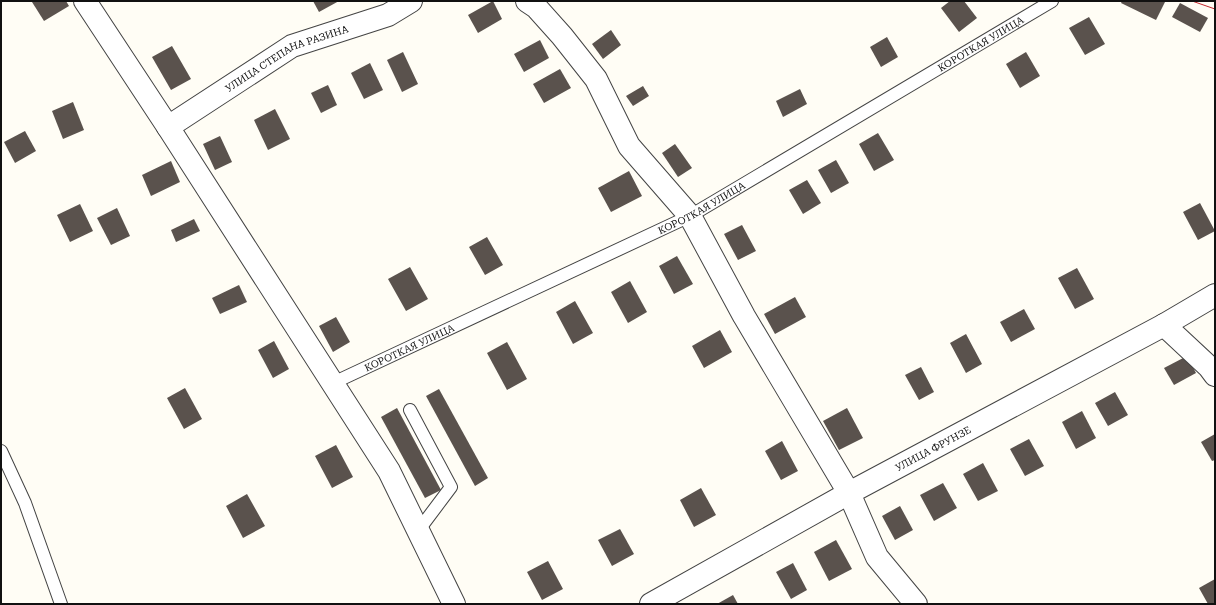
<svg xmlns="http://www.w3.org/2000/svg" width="1216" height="605" viewBox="0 0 1216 605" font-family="'Roboto Serif',serif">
<rect width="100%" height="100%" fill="#fffdf5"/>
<g fill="#5a524d">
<path d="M33 1H66L69 6 44 21 32 2Z"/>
<path d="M313 1H339L319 12Z"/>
<path d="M493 1 502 19 478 33 468 15Z"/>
<path d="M950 1H964L977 18 959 32 941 8Z"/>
<path d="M1122 1H1163L1165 2 1156 20 1121 3Z"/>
<path d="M1180 3 1208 18 1200 32 1172 17Z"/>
<path d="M1089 17 1105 44 1085 55 1069 28Z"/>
<path d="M611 30 621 45 603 59 592 44Z"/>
<path d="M887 37 898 57 881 67 870 47Z"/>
<path d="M540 40 549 58 524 72 514 54Z"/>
<path d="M172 46 191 79 171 90 152 57Z"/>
<path d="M403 52 418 84 402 92 387 60Z"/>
<path d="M1026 52 1040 76 1020 88 1006 64Z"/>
<path d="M370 63 383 90 364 99 351 73Z"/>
<path d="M560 69 571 88 544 103 533 84Z"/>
<path d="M328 85 337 105 321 113 311 93Z"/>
<path d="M643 86 649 96 633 106 626 96Z"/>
<path d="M800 89 807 104 783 117 776 101Z"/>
<path d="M73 102 84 130 63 139 52 111Z"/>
<path d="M275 109 290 139 268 150 254 120Z"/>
<path d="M25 131 36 151 15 163 4 142Z"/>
<path d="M878 133 894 160 874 171 859 144Z"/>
<path d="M220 136 232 162 215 170 203 144Z"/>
<path d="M675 144 692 168 678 177 662 153Z"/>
<path d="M836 160 849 183 831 193 818 170Z"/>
<path d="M171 161 180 182 151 196 142 175Z"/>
<path d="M629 171 642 196 611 212 598 188Z"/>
<path d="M807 180 821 203 803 214 789 190Z"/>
<path d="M1200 203 1215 231 1198 240 1183 212Z"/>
<path d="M80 204 93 231 70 242 57 215Z"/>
<path d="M117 208 130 236 111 245 97 218Z"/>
<path d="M194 219 200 231 176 242 171 230Z"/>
<path d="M742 225 756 251 738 260 724 234Z"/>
<path d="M487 237 503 265 485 275 469 247Z"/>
<path d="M677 256 693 284 674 294 659 266Z"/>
<path d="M410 267 428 299 406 311 388 279Z"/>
<path d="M1077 268 1094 299 1075 309 1058 278Z"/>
<path d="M630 281 647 312 628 323 611 292Z"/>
<path d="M239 285 247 302 220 314 212 298Z"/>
<path d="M795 297 806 317 775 334 764 314Z"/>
<path d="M575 301 593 333 573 344 556 312Z"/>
<path d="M1024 309 1035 329 1011 342 1000 322Z"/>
<path d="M336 317 350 342 333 352 319 326Z"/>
<path d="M720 330 732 352 704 368 692 346Z"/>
<path d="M966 334 982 364 966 373 950 343Z"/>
<path d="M274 341 289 369 273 378 258 350Z"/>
<path d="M507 342 527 379 507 390 487 353Z"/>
<path d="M1187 356 1196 373 1174 385 1164 368Z"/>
<path d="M921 367 934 392 919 400 905 375Z"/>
<path d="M185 388 202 419 184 429 167 398Z"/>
<path d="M439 389 488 478 475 486 426 396Z"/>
<path d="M1115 392 1128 415 1108 426 1095 403Z"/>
<path d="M397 408 441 490 425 498 381 417Z"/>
<path d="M847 408 863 438 839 450 823 421Z"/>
<path d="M1082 411 1096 438 1076 449 1062 422Z"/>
<path d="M1215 434V460L1212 461 1201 442Z"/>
<path d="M1029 439 1044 466 1025 476 1010 449Z"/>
<path d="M782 441 798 471 781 480 765 451Z"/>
<path d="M336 445 353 477 332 488 315 456Z"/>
<path d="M983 463 998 491 978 501 963 474Z"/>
<path d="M943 483 957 508 934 521 920 495Z"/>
<path d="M701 488 716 515 694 527 680 500Z"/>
<path d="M247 494 265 526 243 538 226 506Z"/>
<path d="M900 506 913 530 895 540 882 516Z"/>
<path d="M620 529 634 554 612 566 598 540Z"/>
<path d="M836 540 852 569 829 581 814 552Z"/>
<path d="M548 561 563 589 542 600 527 572Z"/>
<path d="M793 563 807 590 791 599 776 572Z"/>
<path d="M1215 579V604H1208L1199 588Z"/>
<path d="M733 595 738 604H717Z"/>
</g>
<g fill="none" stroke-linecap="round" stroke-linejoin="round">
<defs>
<g id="lane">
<path id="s1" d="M333 383 690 216 1052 1"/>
<path d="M410 410 451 487 418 531"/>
<path d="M1 451 25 503 61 604"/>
</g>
<g id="street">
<path d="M85 1 168 127 389 471 454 604"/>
<path d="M527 1 536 7 562 36 596 79 629 146 690 216 744 316 849 493 877 557 916 604"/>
<path id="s2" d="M168 127 292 46 388 15 411 1"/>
<path d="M1164 325 1209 367 1215 375"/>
<path id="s3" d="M651 604 849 493 1164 325 1215 295"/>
</g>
</defs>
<use href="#lane" stroke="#444" stroke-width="14"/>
<use href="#street" stroke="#444" stroke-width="24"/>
<use href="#lane" stroke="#fff" stroke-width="12"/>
<use href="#street" stroke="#fff" stroke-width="22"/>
<path stroke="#c4262e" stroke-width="1" d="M1192 1 1215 9"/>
</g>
<g text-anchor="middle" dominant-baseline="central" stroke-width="4" stroke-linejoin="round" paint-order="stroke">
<g font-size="10" fill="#111" stroke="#fff">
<text stroke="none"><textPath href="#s1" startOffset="732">КОРОТКАЯ УЛИЦА</textPath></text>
<text stroke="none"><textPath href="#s2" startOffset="138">УЛИЦА СТЕПАНА РАЗИНА</textPath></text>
<text stroke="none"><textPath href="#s1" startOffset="408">КОРОТКАЯ УЛИЦА</textPath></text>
<text stroke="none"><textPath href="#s1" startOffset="84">КОРОТКАЯ УЛИЦА</textPath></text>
<text stroke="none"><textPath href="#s3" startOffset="322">УЛИЦА ФРУНЗЕ</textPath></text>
</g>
</g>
<rect width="1216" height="605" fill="none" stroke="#111111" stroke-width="4"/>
</svg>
